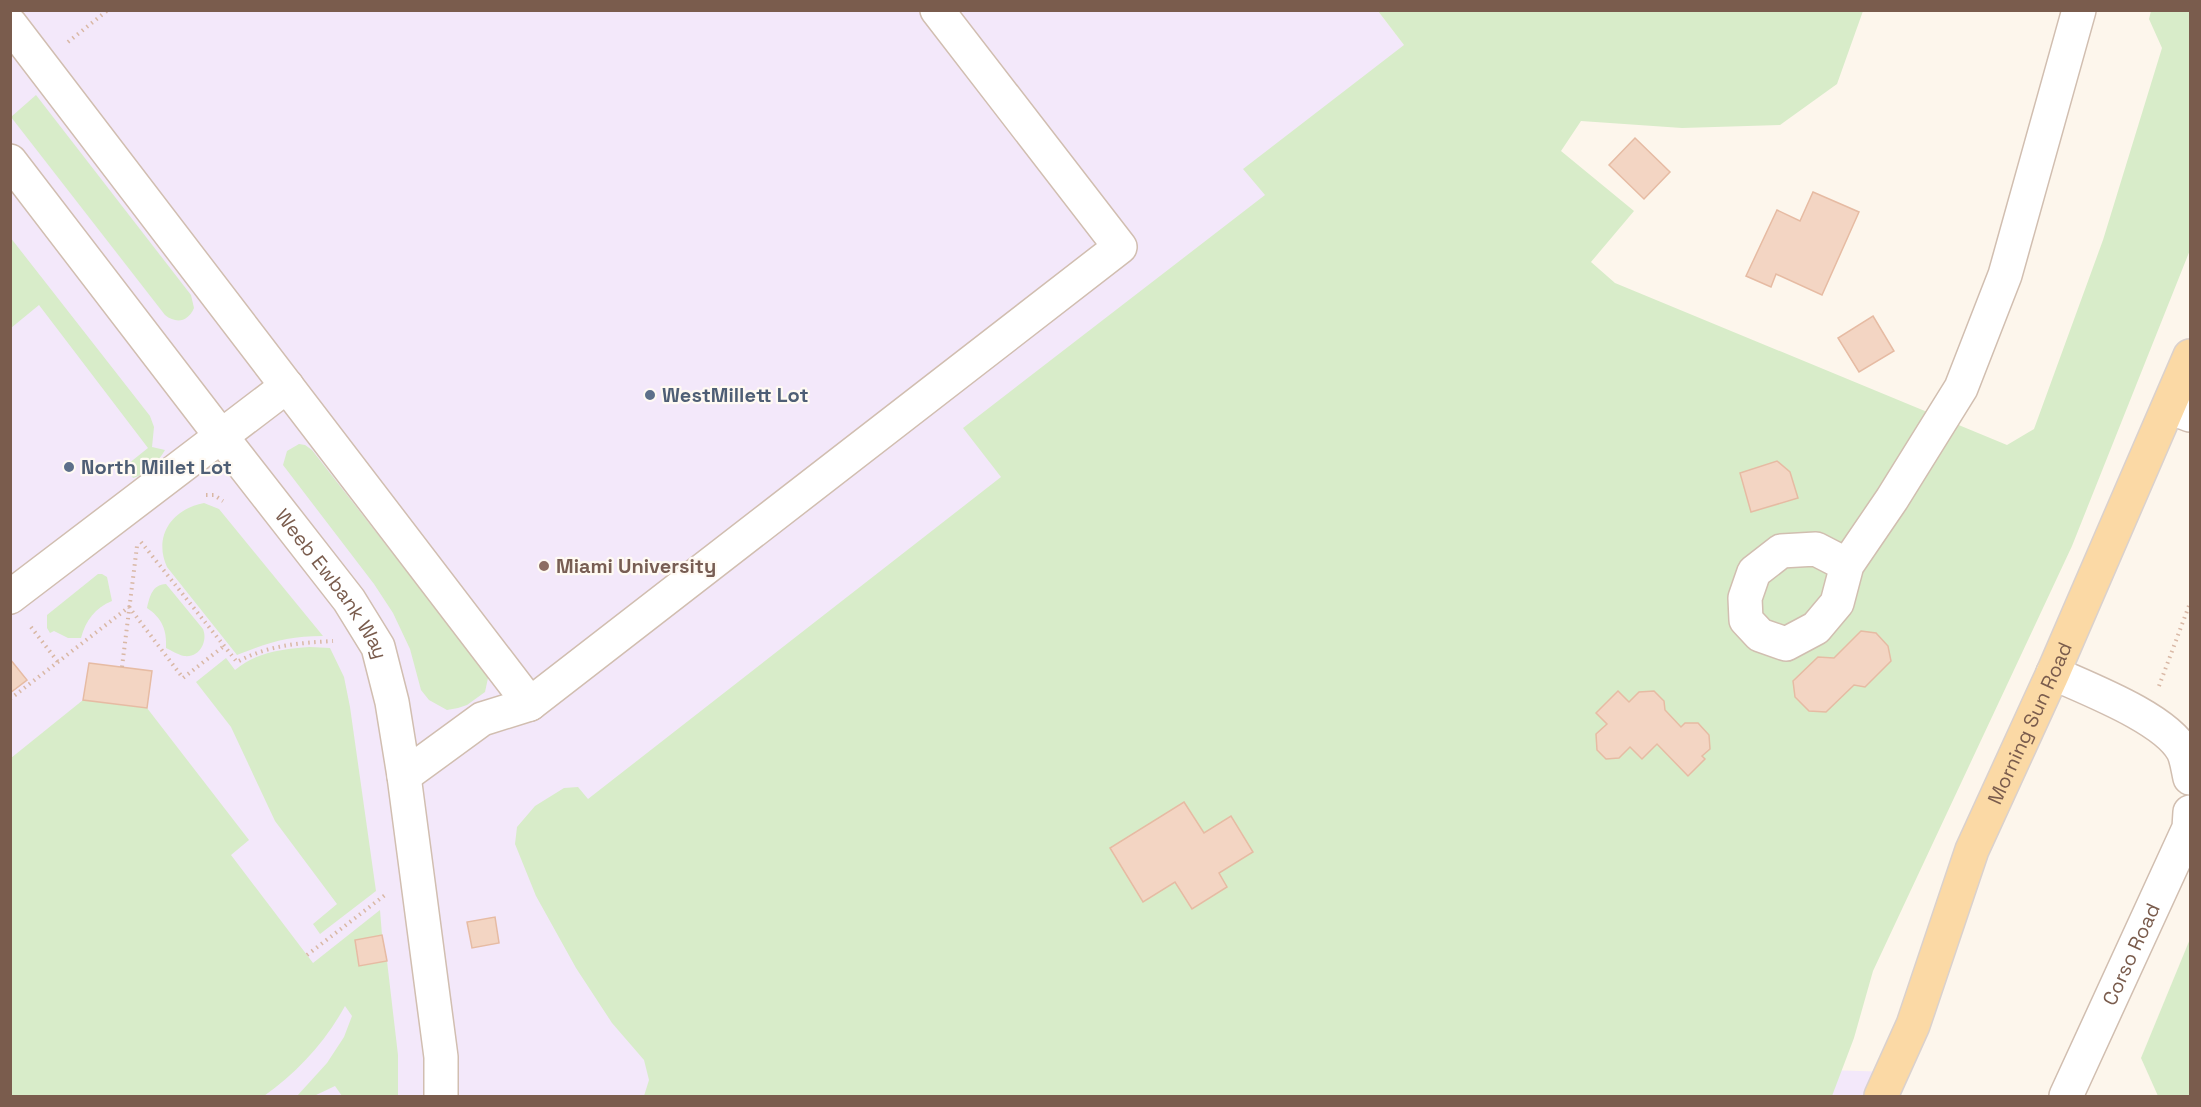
<svg xmlns="http://www.w3.org/2000/svg" width="2201" height="1107" viewBox="0 0 2201 1107" font-family="'Space Grotesk',sans-serif">
<rect width="100%" height="100%" fill="#fdf6ec"/>
<path fill="#f3e8fa" d="M10 11H1378L1541 223 711 1035 1893 1072 1881 1096H11Z"/>
<g fill="#d8ecc9">
<path d="M1378 11H1863L1837 84 1780 125 1682 128 1581 121 1561 151 1634 211 1591 262 1615 283 2007 445 2034 429 2103 240 2162 48 2149 19 2151 11H2190V250L2072 546 1873 971 1854 1038 1832 1096H644L649 1080 644 1060 612 1023 576 968 536 896 515 844 517 827 535 806 564 788 578 787 588 799 1001 477 963 428 1265 195 1243 169 1404 45Z"/>
<path d="M36 95 191 295 194 308C188 322 176 324 165 315L11 117Z"/>
<path d="M10 237 150 416 154 427 152 447 165 450C159 461 145 475 133 478L126 469 128 464 148 448 39 305 11 328Z"/>
<path d="M299 444 305 445 312 450 485 672 488 678 485 692 467 705 458 708 447 710 429 700 421 690 410 649 393 613 374 584 283 465 287 451Z"/>
<path d="M204 503 219 509 323 636C289 636 269 642 237 655L167 567C153 536 172 509 204 503Z"/>
<path d="M98 574H102L107 577 112 601C95 608 86 620 81 638H68L54 631 50 633 47 628V615Z"/>
<path d="M166 584 203 629C208 641 200 658 184 656 178 655 171 650 166 648 167 630 162 618 147 608 150 596 152 585 166 584Z"/>
<path d="M310 647 330 648 344 677 350 707 376 891 320 934 313 924 337 904 275 821 231 727 196 682 226 658 235 670C256 652 283 649 310 647Z"/>
<path d="M83 700 147 708 249 840 231 855 313 963 380 910 382 935 355 941 359 966 387 961 398 1055V1096H342L335 1086 314 1096H297L327 1063 344 1037 352 1016 345 1006C326 1041 297 1073 264 1096H11V758Z"/>
<path d="M2190 939V1096H2158L2141 1058Z"/>
</g>
<g fill="#f3d5c3" stroke="#e6bba3" stroke-width="1.5">
<path d="M1635 138 1670 172 1644 199 1609 165Z"/>
<path d="M1813 192 1859 212 1822 295 1776 274 1771 287 1746 276 1777 210 1800 221Z"/>
<path d="M1873 316 1894 351 1859 372 1838 338Z"/>
<path d="M1777 461 1790 472 1798 498 1751 512 1740 473Z"/>
<path d="M1861 631 1876 633 1888 646 1891 661 1865 687 1854 685 1826 712 1809 711 1795 697 1793 681 1818 657 1834 658Z"/>
<path d="M10 659 27 680 10 693Z"/>
<path d="M89 663 152 671 147 708 83 700Z"/>
<path d="M1618 691 1629 702 1639 692 1654 691 1664 701 1665 710 1681 727 1685 723H1698L1709 735 1710 749 1702 756 1705 759 1688 776 1657 744 1642 759 1630 747 1619 758 1606 759 1597 750 1596 734 1607 724 1596 713Z"/>
<path d="M1184 802 1204 833 1231 816 1253 852 1219 873 1227 887 1192 909 1175 882 1143 902 1110 848Z"/>
<path d="M495 917 499 943 472 948 467 922Z"/>
<path d="M382 935 387 961 359 966 355 940Z"/>
</g>
<g fill="none" stroke-linecap="round" stroke-linejoin="round">
<defs>
<g id="minor">
<path d="M10 24 530 704"/>
<path id="s1" d="M10 161 221 436 349 600 378 647 392 702 404 776 441 1057V1096"/>
<path d="M2169 407 2190 415"/>
<path d="M1847 565 1816 549 1781 551 1754 572 1745 598 1746 620 1760 635 1786 644 1816 628 1837 603 1847 565 1892 499 1961 388 2005 275 2079 10"/>
<path d="M10 597 287 386"/>
<path d="M2053 673C2088 689 2165 718 2183 751 2187 759 2188 770 2190 778"/>
<path d="M404 776 482 719 530 704 1120 247 937 10"/>
<path id="s2" d="M2066 1096 2189 828 2190 812"/>
</g>
<g id="major">
<path id="s3" d="M1881 1096 1913 1025 1972 850 2053 673 2190 356"/>
</g>
</defs>
<use href="#minor" stroke="#d1beb0" stroke-width="36"/>
<use href="#major" stroke="#dad1cd" stroke-width="36"/>
<g stroke="#d9b8a5" stroke-width="4" stroke-dasharray="1.5 4.5" stroke-linecap="butt">
<path d="M68 42 108 10"/>
<path d="M206 495H214L223 501"/>
<path d="M141 542 237 662C268 645 299 643 333 641"/>
<path d="M31 627 58 662"/>
<path d="M122 667 137 546"/>
<path d="M2159 686 2190 603"/>
<path d="M10 699 129 607 183 678 224 646"/>
<path d="M307 955 385 895"/>
</g>
<use href="#minor" stroke="#fff" stroke-width="33"/>
<use href="#major" stroke="#fbd9a5" stroke-width="33"/>
</g>
<g fill="#5c6f8a" stroke="#fffaf3" stroke-width="2">
<circle cx="650" cy="395" r="6"/>
<circle cx="69" cy="467" r="6"/>
</g>
<circle fill="#8d6e63" stroke="#fffaf3" stroke-width="2" cx="544" cy="566" r="6"/>
<g text-anchor="middle" dominant-baseline="central" stroke-width="4.5" stroke-linejoin="round" paint-order="stroke">
<g font-size="20" font-weight="bold" fill="#4e5e75" stroke="#fffaf3" text-anchor="start">
<text x="662" y="395">WestMillett Lot</text>
<text x="81" y="467">North Millet Lot</text>
</g>
<g font-size="20" font-weight="bold" fill="#785e54" stroke="#fffaf3" text-anchor="start">
<text x="556" y="566">Miami University</text>
</g>
<g font-size="20" fill="#7a5c4d" stroke="#fffaf3">
<text stroke="none"><textPath href="#s1" startOffset="532">Weeb Ewbank Way</textPath></text>
<text stroke="none"><textPath href="#s3" startOffset="402">Morning Sun Road</textPath></text>
<text stroke="none"><textPath href="#s2" startOffset="156">Corso Road</textPath></text>
</g>
</g>
<rect width="2201" height="1107" fill="none" stroke="#7a5c4d" stroke-width="24"/>
</svg>
